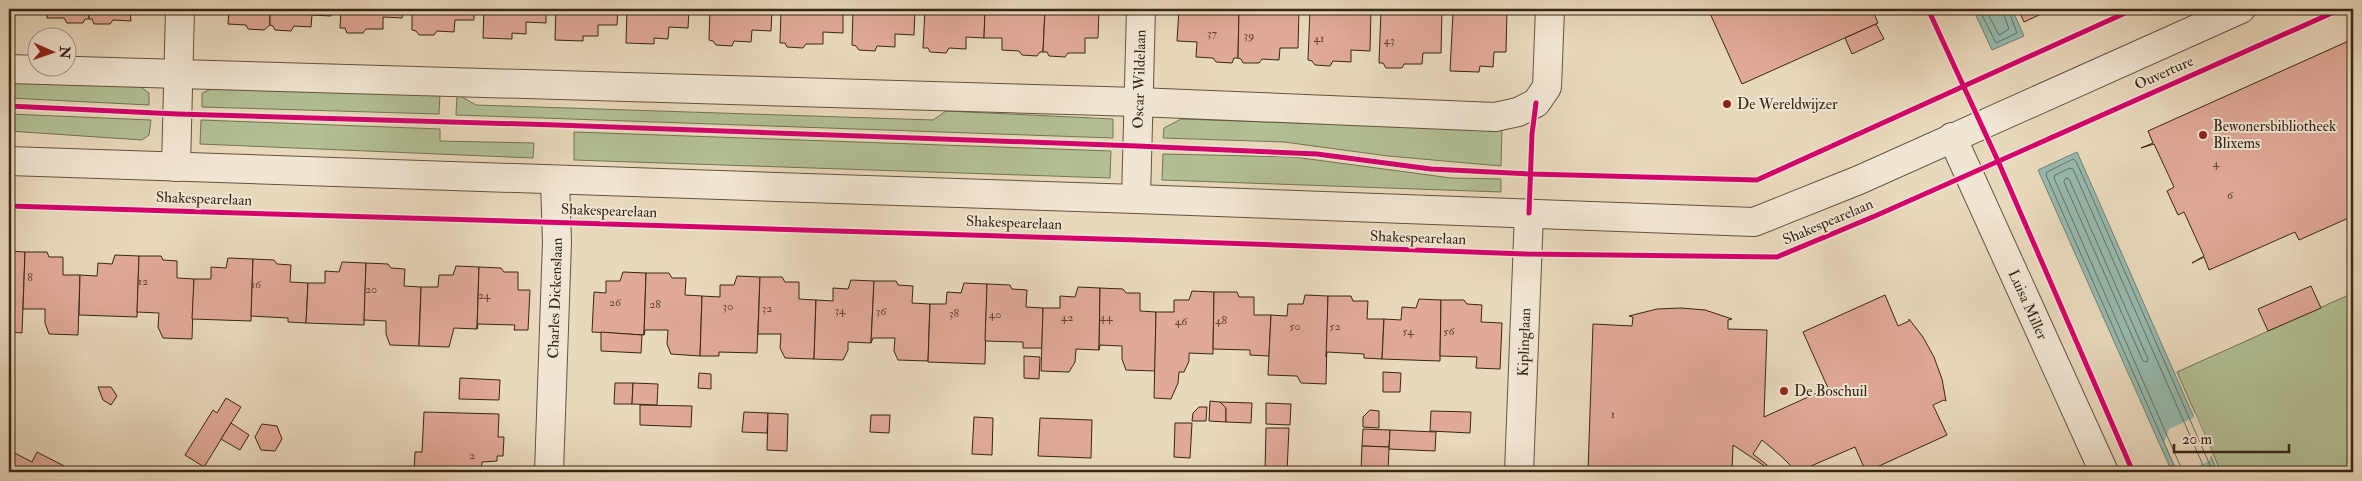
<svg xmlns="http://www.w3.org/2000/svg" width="2362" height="481" viewBox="0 0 2362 481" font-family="'IM FELL Double Pica',serif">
<rect width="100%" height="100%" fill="#e9d9bc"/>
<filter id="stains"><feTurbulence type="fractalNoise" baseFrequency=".004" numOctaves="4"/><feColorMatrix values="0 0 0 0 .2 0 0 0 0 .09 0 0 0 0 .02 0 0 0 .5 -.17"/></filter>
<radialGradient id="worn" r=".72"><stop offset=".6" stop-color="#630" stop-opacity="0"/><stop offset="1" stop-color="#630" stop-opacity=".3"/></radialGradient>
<g fill="#b2c094" stroke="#747354">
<path d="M9 80 138 85 149 93V105L9 98Z"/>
<path d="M216 87 440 94 439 114 202 107V93Z"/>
<path d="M457 94 476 105 933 120 946 111 1113 119V138L456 115Z"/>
<path d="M9 114 151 120 149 135 142 140 9 131Z"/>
<path d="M1181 119 1502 130 1501 166 1388 156 1284 142 1163 138 1164 128Z"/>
<path d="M201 120 440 129V141L534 143 533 158 200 144Z"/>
<path d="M574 132 1111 151 1110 178 574 160Z"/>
<path d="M1163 154 1294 157 1451 178 1501 179V192L1162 180Z"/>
<path d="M2353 293V472H2221L2177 372Z"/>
</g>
<g fill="#97baaf" stroke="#717f71">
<path d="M1973 9H2012L2024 36 1992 50Z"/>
<path d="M2077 152 2218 472H2172L2038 170Z"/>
</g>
<path fill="#e9d9bc" d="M2195 413 2212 452 2209 461 2190 470 2189 472H2172L2174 465 2164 443 2169 429 2193 418Z"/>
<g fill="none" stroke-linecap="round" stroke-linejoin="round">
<g stroke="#677062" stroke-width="1">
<path d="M1979 9 1996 43 2017 33 2008 9"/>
<path d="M1985 9 1999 35 2009 29 2002 9"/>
<path d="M2066 178 2069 179 2148 359 2147 362 2143 361 2064 182Z"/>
<path d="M2177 472 2046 175 2047 172 2073 159 2076 161 2213 472"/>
<path d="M2183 472 2054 178 2055 175 2070 168 2073 169 2206 472"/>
</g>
</g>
<g fill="#e1a997" stroke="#372614">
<path d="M47 9H89V19H85L83 23H67L64 18H47Z"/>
<path d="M89 9H130L131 21 113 20 110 24H94L92 19H89Z"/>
<path d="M226 9H270V25L264 30 248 29 246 25 228 24 229 9Z"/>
<path d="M270 9H331V16L312 15 311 27 294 26 291 31 275 30 273 26 270 25Z"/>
<path d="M341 9H403L402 18 383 17V29H366L363 33H347L345 28H340Z"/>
<path d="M412 9H474V20H455L454 32 437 31 434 35H419L416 31 412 30Z"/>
<path d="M484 9H546V23L526 22V34L512 33V39L483 38Z"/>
<path d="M556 9H618L617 25H598V36H583V41L555 40Z"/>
<path d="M627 9H689L688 28 669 27 668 39 654 38V44L626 43Z"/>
<path d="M710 9H772L771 31 752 30 751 42 734 41 732 46 716 45 713 41 709 40Z"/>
<path d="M781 9H843V33L823 32V44H806L803 48 787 47 785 43H780Z"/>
<path d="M853 9H915L914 35 895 34V47L877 46 875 51 859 50 856 46 852 45Z"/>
<path d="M925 9H985L984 38 966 37V49L949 48 946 53 930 52 928 48H923Z"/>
<path d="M985 9H1045L1043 52H1040L1037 56 1022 55 1019 51 1002 50V38H984Z"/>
<path d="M1045 9H1099L1098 38H1085V53H1068L1065 57 1049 56 1047 52H1043Z"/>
<path d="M1179 9H1239L1238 58H1234L1232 63 1216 62 1213 58 1196 57 1197 42 1177 41Z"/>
<path d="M1239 9H1299L1298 48H1280L1279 60 1262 59 1259 63H1243L1241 59 1238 58Z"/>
<path d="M1310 9H1371L1370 51 1351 50V62L1333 61 1330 66 1315 65 1312 61 1308 60Z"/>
<path d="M1406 9H1442L1441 53H1423L1422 64H1404L1402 68H1386L1383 63H1379L1381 10 1405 11Z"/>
<path d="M1477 9H1507L1506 52H1494L1493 67 1480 66 1479 72 1450 71 1453 13 1477 14Z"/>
<path d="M1708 9H1872L1878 23 1742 84Z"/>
<path d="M2018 9H2052L2024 22Z"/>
<path d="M1876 24 1884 39 1852 54 1845 38Z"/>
<path d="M2353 39V216L2299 240 2295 232 2209 270 2204 257 2192 263 2204 256 2184 212 2178 215 2167 191 2174 187 2154 144 2141 148 2153 143 2148 131Z"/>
<path d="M9 251 25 252 22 333 9 332Z"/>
<path d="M25 252H47L49 257H63V275H80L78 335 49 334 45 323V309H23Z"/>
<path d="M115 255 139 256 137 317 79 315 80 275 97 276 98 263 112 264Z"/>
<path d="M139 256H161L163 260 177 261V278L194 279 192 339 163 338 158 327 159 313 137 312Z"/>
<path d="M228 258 253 259 251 321 192 319 194 279H211V267L226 268Z"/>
<path d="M253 259 274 260 277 264 291 265 290 282 308 283 306 323 288 322V318L251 316Z"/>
<path d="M342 262 366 263 364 325 306 323 308 283H325V271L339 272Z"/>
<path d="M366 263 388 264 391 268 405 269 404 286 421 287 419 346 390 345 386 334V321L364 320Z"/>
<path d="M456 266 479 267 477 329 454 328 449 347 419 346 421 287H438L439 275H453Z"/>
<path d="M479 267 501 268 504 272H518V290H530L528 330H514L515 325 478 324 477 329Z"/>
<path d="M623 272 646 273 644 335 592 332 594 292 606 293V281H620Z"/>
<path d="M646 273H669L672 278H686L685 295 702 296 700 356 671 354 667 344 668 330H645L644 335Z"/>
<path d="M737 276 760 277 757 353 719 352V356H700L702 296 720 297V285H734Z"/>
<path d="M760 277H782L785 282H799V299L816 300 814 359 785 358 780 348 781 334H758Z"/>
<path d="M851 280 874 281 871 343 848 342V350L843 360 814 359 816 300 833 301V288L848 289Z"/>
<path d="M874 281H896L898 285 913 286 912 303 930 304 928 361 898 360 894 351 895 338H873L871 343Z"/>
<path d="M964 283 987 284 985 364 928 362 930 304H946L947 292 961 293Z"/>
<path d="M987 284 1010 285 1012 289 1027 290 1026 307 1043 308 1042 348H1023V342L985 341Z"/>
<path d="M2311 286 2321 308 2268 331 2258 309Z"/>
<path d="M1078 287 1100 288 1099 350 1076 349 1075 362 1069 372 1041 371 1043 308H1060V296L1075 297Z"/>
<path d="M1100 288 1123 289 1126 293H1140V311L1156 312 1155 371 1126 370 1122 359V346L1100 345 1099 350Z"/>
<path d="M1192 291 1214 292 1213 354 1189 353V361L1184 372H1179L1178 383 1171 399 1154 398 1156 312H1174V300H1189Z"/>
<path d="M1214 292H1237L1239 297H1254V315H1271L1269 356 1250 355V350L1213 349Z"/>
<path d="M1305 295 1328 296 1326 384 1301 383 1297 376 1268 375 1271 315 1287 316 1288 304H1303Z"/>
<path d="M1885 295 1898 326 1909 321V319L1923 337 1934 357 1942 379 1946 401 1944 400 1933 405 1947 435 1866 472 1855 447 1797 472 1781 456 1762 440 1753 454 1767 465 1766 467 1733 445 1732 472H1588L1593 324 1632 326 1633 317 1629 316 1657 309 1681 308 1705 310 1732 319 1728 320V329L1767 330 1764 417 1828 388 1803 332Z"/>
<path d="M1328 296H1351L1353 301H1368L1367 319H1384L1382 359 1364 358V354L1327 352 1326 357Z"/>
<path d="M1419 299 1441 300 1440 361 1382 359 1384 319 1401 320 1402 307 1416 308Z"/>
<path d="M1441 300H1464L1467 304 1482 305 1481 322 1502 323 1500 369 1476 368 1477 357 1440 356Z"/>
<path d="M601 332 642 335 641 353 601 351Z"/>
<path d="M1024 356 1040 357 1039 379 1024 378Z"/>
<path d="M1383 372 1401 373 1400 392H1383Z"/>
<path d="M699 373 711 374V389L698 388Z"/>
<path d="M460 378 500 380 499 400 459 399Z"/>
<path d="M615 383H633L632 404H614Z"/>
<path d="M633 383 658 384 657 405 632 404Z"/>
<path d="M98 387H111L117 396 111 405 103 400Z"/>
<path d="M226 398 241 407 204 467 185 455 213 410 217 413Z"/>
<path d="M1210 401 1220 402 1226 408V422L1209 421Z"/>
<path d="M1220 402 1252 403 1251 423 1226 422V408Z"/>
<path d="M1266 403 1291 404 1290 425 1266 424Z"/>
<path d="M640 405 692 406 691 427 640 425Z"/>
<path d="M1199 407H1207L1206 421H1192L1193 413Z"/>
<path d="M1370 410 1379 411V428L1363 427V417Z"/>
<path d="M1431 411 1471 412 1470 433 1430 431Z"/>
<path d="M424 412 499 414 498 437H504L503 456H497V461L482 462 481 472H414L415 452H422Z"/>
<path d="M744 412 768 413 767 433 742 432Z"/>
<path d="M768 413 788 414 787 451 767 450Z"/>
<path d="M871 415H890L889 433 870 432Z"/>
<path d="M974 417 993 418 992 455 972 454Z"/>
<path d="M1040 418 1092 420 1091 458 1038 456Z"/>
<path d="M231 423 249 435 240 450 221 439Z"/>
<path d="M1175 423H1192L1190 458 1174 457Z"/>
<path d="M262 424 277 426 282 439 275 451 261 450 255 437Z"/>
<path d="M1266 428H1289L1287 472H1265Z"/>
<path d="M1363 429 1390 430 1389 447 1362 446Z"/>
<path d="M1390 430 1436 432 1435 451 1389 449Z"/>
<path d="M1362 446 1389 447 1388 472H1361Z"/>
<path d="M9 450 32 462 37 452 68 468 66 472H9Z"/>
</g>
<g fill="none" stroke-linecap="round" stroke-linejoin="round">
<defs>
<g id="minor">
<path d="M9 69 1138 102 1495 117 1518 112 1536 103 1547 87 1550 9"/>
<path id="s1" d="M1952 137 2104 472"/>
<path d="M176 167 180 9"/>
<path id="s2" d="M1136 199 1141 9"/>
<path id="s3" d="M549 472 557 242 555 181"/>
<path id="s4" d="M1519 472 1529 213"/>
</g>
<path id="tertiary" d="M9 161 1136 199 1754 222 1859 180 2241 9"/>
</defs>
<use href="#minor" stroke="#64533e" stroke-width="30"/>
<use href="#tertiary" stroke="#64533e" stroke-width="30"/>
<use href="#minor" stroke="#f1e6d3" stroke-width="28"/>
<use href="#tertiary" stroke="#f1e6d3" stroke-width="28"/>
<defs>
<g id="cycleway">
<path d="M1928 9 1998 161 2133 472"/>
<path d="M9 106 177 114 557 125 1137 146 1317 154 1431 169 1531 174 1757 180 2134 9"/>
<path d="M9 206 1136 240 1527 254 1777 257 1875 216 2341 9"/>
<path d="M1529 213 1532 134 1536 103"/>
</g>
</defs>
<use href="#cycleway" stroke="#f1e6d3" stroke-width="8"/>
<use href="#cycleway" stroke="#d6006c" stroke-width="5"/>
</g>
<g fill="#8f2418" stroke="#f1e6d3" stroke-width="2">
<circle cx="1727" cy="104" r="5"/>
<circle cx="2203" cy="135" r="5"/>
<circle cx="1784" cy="391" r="5"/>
</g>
<g text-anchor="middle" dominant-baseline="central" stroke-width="4" stroke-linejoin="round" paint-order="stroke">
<g font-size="12" fill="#624735">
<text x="1212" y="33">37</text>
<text x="1249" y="35">39</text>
<text x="1319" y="38">41</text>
<text x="1389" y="40">43</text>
<text x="2216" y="163">4</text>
<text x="2230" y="195">6</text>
<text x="30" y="277">8</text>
<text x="143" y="281">12</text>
<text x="256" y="284">16</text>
<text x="371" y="289">20</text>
<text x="484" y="295">24</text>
<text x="615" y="302">26</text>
<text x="655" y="304">28</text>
<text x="728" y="306">30</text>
<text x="767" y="308">32</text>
<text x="840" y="310">34</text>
<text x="881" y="311">36</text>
<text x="954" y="313">38</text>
<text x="995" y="314">40</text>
<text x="1067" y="317">42</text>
<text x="1106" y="317">44</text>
<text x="1221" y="320">48</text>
<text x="1181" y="321">46</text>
<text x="1295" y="326">50</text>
<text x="1335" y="326">52</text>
<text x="1408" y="331">54</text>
<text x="1449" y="331">56</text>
<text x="1613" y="414">1</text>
<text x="472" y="455">2</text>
</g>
<g font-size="15" fill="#372614" stroke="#f1e6d3">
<text transform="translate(2164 73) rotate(-24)">Ouverture</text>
<text stroke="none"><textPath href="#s2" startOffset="120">Oscar Wildelaan</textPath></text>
<text transform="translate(204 199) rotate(2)">Shakespearelaan</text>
<text transform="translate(609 211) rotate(2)">Shakespearelaan</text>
<text transform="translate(1828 222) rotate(-23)">Shakespearelaan</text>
<text transform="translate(1014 223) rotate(2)">Shakespearelaan</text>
<text transform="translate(1418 238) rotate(2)">Shakespearelaan</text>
<text stroke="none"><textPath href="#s3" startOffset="174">Charles Dickenslaan</textPath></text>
<text stroke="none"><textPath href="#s1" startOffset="184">Luisa Miller</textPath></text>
<text stroke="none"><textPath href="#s4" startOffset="130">Kiplinglaan</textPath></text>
</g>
<g font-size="15" fill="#372614" stroke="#f1e6d3" text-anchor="start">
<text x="1737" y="104">De Wereldwijzer</text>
<text x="2213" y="126">Bewonersbibliotheek<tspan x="2213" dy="17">Blixems</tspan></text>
<text x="1794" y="391">De Boschuil</text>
</g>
</g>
<rect width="2362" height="481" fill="none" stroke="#e9d9bc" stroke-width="30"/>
<rect x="10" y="10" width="2342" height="461" fill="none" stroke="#372614" stroke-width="2.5"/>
<rect x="15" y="15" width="2332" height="451" fill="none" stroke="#372614"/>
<g transform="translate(52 52) rotate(92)"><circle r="24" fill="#f1e6d3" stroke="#a79987"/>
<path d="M0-4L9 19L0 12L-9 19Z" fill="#8f2418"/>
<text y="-8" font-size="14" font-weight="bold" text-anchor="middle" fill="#372614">N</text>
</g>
<path d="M2174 444v8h115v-8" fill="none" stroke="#372614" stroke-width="2.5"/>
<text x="2182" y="444" font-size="15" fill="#372614" stroke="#f1e6d3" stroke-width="4" paint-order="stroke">20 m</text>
<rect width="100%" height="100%" filter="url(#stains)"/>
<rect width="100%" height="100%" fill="url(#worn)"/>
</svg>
